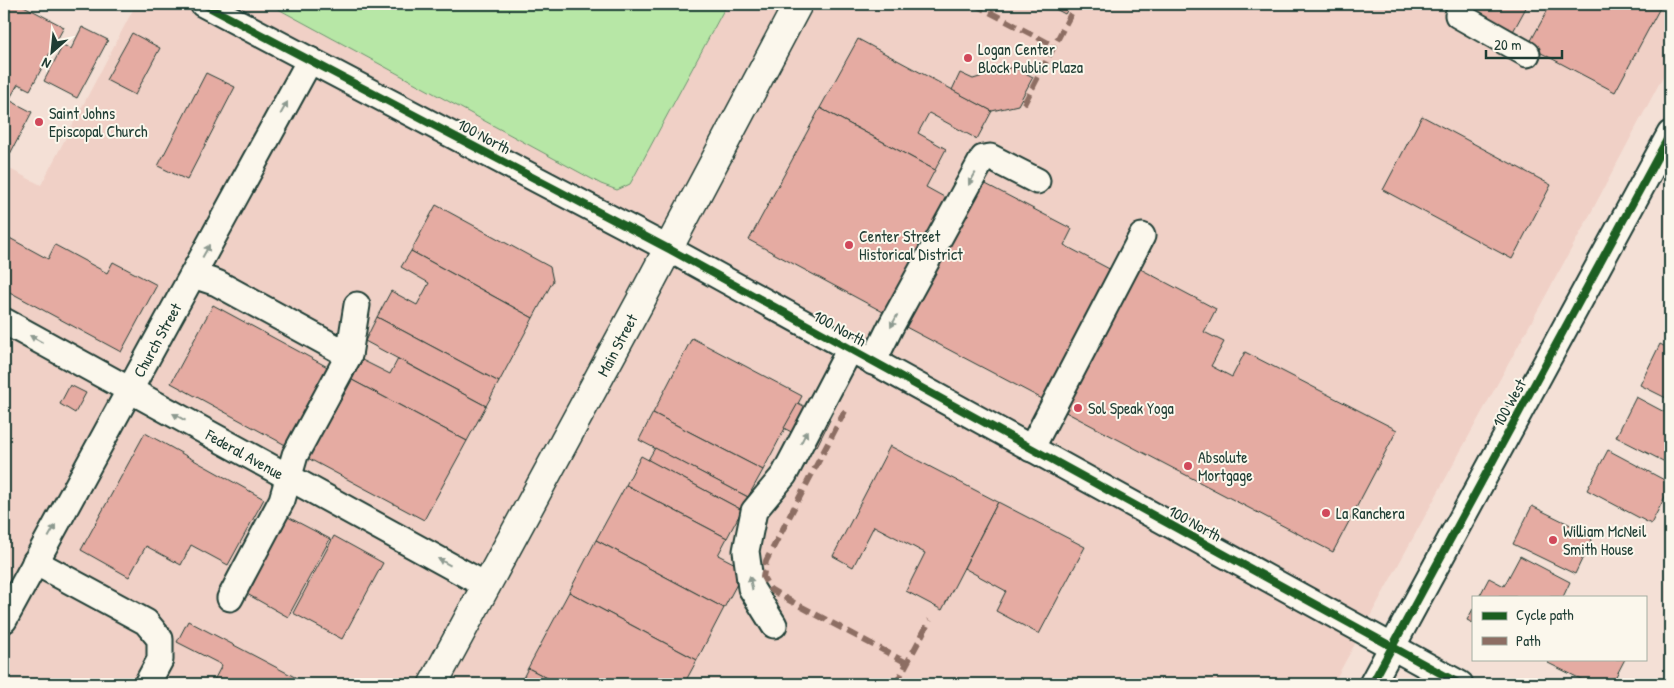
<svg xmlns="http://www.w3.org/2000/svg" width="1674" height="688" viewBox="0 0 1674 688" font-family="'Patrick Hand',sans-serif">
<rect width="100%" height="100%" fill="#f4e0d6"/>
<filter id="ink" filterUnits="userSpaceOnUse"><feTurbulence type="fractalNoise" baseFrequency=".02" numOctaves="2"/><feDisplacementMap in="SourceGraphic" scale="10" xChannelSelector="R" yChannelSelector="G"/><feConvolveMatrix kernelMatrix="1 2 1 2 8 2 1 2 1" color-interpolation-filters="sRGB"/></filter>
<g filter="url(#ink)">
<path fill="#f0d0c6" d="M136 4H269L609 188 630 184 727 4H1670V63L1585 224 1333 684H4V166L41 185Z"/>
<path fill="#b7e7a6" stroke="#6b926d" d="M269 4H727L635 175 630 184 617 190 601 184Z"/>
<g fill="#e5aba2" stroke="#1f3d34">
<path d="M4 4H20L64 27 30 90 18 84 9 100 32 112 10 154 4 151Z"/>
<path d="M1046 4H1071L1065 14Z"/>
<path d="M1477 4H1528L1510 37 1470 15Z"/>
<path d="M1551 4H1662L1615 92 1528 46Z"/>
<path d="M82 27 108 40 77 98 44 81 63 45 71 49Z"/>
<path d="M132 33 160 48 135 95 106 80Z"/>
<path d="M858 39 992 111 977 139 929 113 918 133 946 149 935 170 820 108Z"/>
<path d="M1013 67 1033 77 1018 105 992 111 952 90 960 73 973 79Z"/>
<path d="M206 73 235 87 187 180 158 166Z"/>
<path d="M820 108 935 170 926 187 946 198 885 313 749 240Z"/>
<path d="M1422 116 1551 185 1512 259 1383 190Z"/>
<path d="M978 180 1072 229 1064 245 1117 273 1048 402 902 325Z"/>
<path d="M436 205 550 267 553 281 533 318 411 251Z"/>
<path d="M4 235 48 259 55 245 107 273 113 262 157 285 121 352 4 289Z"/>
<path d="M411 251 533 318 499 382 377 317 391 291 417 305 429 283 401 267Z"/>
<path d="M1131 264 1216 309 1204 332 1224 342 1211 366 1232 377 1245 352 1397 430 1333 552 1056 407Z"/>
<path d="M213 305 333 370 291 448 171 383Z"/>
<path d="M377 317 499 382 486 406 365 341Z"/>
<path d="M692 338 802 396 763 470 653 413Z"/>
<path d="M1660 344 1670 349V400L1640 385Z"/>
<path d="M398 359 486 406 467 441 352 380 362 360 390 374Z"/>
<path d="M352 380 467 441 424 520 302 455 326 412 333 415Z"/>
<path d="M70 385 86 393 75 413 60 404Z"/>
<path d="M1636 397 1670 415V457L1667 463 1616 437Z"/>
<path d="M798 403 830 420 817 446 784 428Z"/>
<path d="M653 413 763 470 748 497 639 440Z"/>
<path d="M145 433 264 499 228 565 191 545 181 565 146 546 129 577 81 550Z"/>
<path d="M890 446 998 502 942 610 906 591 925 553 874 526 853 567 833 556Z"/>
<path d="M655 448 748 497 742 510 648 460Z"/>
<path d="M1608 450 1670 483V487L1651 524 1587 490Z"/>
<path d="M641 456 742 510 727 538 626 485Z"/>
<path d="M626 485 727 538 718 555 745 569 724 608 596 540Z"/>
<path d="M998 502 1085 547 1039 634 996 611 1006 591 964 568Z"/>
<path d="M1532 506 1593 536 1575 574 1513 544Z"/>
<path d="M288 517 330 539 288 617 247 594Z"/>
<path d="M334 536 383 563 342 639 293 613Z"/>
<path d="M596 540 724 608 697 660 569 592Z"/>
<path d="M1520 556 1570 582 1563 597H1479L1489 578 1504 586Z"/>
<path d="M569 592 697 660 684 684H559L528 668Z"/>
<path d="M1473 609V623L1467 620Z"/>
<path d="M188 621 308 684H212L222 665 177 642Z"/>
<path d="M1550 659H1625L1612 684H1591L1548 663Z"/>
<path d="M528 668 559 684H520Z"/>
</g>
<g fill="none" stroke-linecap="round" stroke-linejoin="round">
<defs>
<g id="minor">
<path d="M203 4 669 249 1460 684"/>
<path d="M1464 4 1458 15 1527 54"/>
<path d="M193 275 217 283 349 355"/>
<path d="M4 321 487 586"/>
<path d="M873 362 891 326 983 158 990 157 1037 181"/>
<path d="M1031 449 1142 236"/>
<path d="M35 562 146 622 160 639V660L147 684"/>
<path d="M230 598 282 500 295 455 349 355 357 305"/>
<path d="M4 620 310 60"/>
<path d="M774 625 751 588 746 551 754 511 784 475 850 349"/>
<path d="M1372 684 1670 134"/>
</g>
<path id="highway" d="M433 684 640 302 798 4"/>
</defs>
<use href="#minor" stroke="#1f3d34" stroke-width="29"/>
<use href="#highway" stroke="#1f3d34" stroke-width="31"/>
<use href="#minor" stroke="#fbf7ec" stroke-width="25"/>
<use href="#highway" stroke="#fbf7ec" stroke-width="28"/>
<g stroke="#8d6e63" stroke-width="6" stroke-dasharray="12 6" stroke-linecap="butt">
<path d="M974 4 1054 46"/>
<path d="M1024 104 1076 4"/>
<path d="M845 411 766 561 763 577 770 589 787 599 907 663"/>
<path d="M896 684 930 620"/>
</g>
<defs>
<g id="cycleway">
<path d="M203 4 669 249 1460 684"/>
<path d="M1372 684 1670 134"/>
</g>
</defs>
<use href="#cycleway" stroke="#fbf7ec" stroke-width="11"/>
<use href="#cycleway" stroke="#1b5e20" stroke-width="8"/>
</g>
<defs><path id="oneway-solid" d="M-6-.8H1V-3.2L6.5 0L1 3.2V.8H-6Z" transform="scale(1.25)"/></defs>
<g fill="#8d9a90">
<use href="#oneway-solid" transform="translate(284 108) rotate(-61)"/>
<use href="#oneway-solid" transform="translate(972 179) rotate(119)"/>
<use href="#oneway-solid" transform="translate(206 251) rotate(-61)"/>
<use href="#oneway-solid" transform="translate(894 321) rotate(118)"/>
<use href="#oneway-solid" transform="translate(36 339) rotate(-151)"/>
<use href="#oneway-solid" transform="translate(179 417) rotate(-151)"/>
<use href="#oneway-solid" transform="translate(804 437) rotate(-63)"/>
<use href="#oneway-solid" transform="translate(52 531) rotate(-61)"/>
<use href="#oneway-solid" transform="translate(444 562) rotate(-151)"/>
<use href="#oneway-solid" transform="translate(751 583) rotate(-102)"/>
</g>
</g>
<g fill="#d1495b" stroke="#fbf7ec" stroke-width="2">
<circle cx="968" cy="58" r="5"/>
<circle cx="39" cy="122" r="5"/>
<circle cx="849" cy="245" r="5"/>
<circle cx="1078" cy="408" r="5"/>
<circle cx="1188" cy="466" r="5"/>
<circle cx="1326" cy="513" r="5"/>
<circle cx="1553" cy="540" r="5"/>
</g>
<g text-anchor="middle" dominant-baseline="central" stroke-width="4" stroke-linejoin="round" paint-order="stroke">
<g font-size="16" fill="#1f3d34" stroke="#fbf7ec" text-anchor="start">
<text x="978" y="49">Logan Center<tspan x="978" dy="18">Block Public Plaza</tspan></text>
<text x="49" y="113">Saint Johns<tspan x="49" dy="18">Episcopal Church</tspan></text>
<text x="859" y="236">Center Street<tspan x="859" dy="18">Historical District</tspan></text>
<text x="1088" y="408">Sol Speak Yoga</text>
<text x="1198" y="457">Absolute<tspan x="1198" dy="18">Mortgage</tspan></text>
<text x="1336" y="513">La Ranchera</text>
<text x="1563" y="531">William McNeil<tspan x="1563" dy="18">Smith House</tspan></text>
</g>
<g font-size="16" fill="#1f3d34" stroke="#fbf7ec">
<text transform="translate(484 136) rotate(28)">100 North</text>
<text transform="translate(840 328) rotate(29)">100 North</text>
<text transform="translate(157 340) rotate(-61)">Church Street</text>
<text transform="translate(617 345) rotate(-62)">Main Street</text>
<text transform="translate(1509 403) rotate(-61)">100 West</text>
<text transform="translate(245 454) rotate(29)">Federal Avenue</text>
<text transform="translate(1195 523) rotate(29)">100 North</text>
</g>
</g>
<rect width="1674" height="688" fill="none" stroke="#fbf7ec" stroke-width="20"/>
<rect x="10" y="10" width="1654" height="668" fill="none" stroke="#1f3d34" stroke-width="2" filter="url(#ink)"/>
<rect x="1472" y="596" width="175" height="65" fill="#fbf7ec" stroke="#a3ada2"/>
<rect x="1482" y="612" width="25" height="8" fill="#1b5e20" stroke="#a3ada2"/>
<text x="1516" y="620" font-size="15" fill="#1f3d34">Cycle path</text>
<rect x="1482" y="637" width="25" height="8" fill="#8d6e63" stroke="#a3ada2"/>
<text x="1516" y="646" font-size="15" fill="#1f3d34">Path</text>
<g transform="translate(52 52) rotate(207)" stroke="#fbf7ec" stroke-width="4" paint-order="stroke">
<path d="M0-4L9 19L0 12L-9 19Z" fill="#1f3d34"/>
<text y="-8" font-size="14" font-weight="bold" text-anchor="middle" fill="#1f3d34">N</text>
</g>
<path d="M1486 50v8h76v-8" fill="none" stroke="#1f3d34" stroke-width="2.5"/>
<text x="1494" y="50" font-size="15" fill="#1f3d34" stroke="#fbf7ec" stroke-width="4" paint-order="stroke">20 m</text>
</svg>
